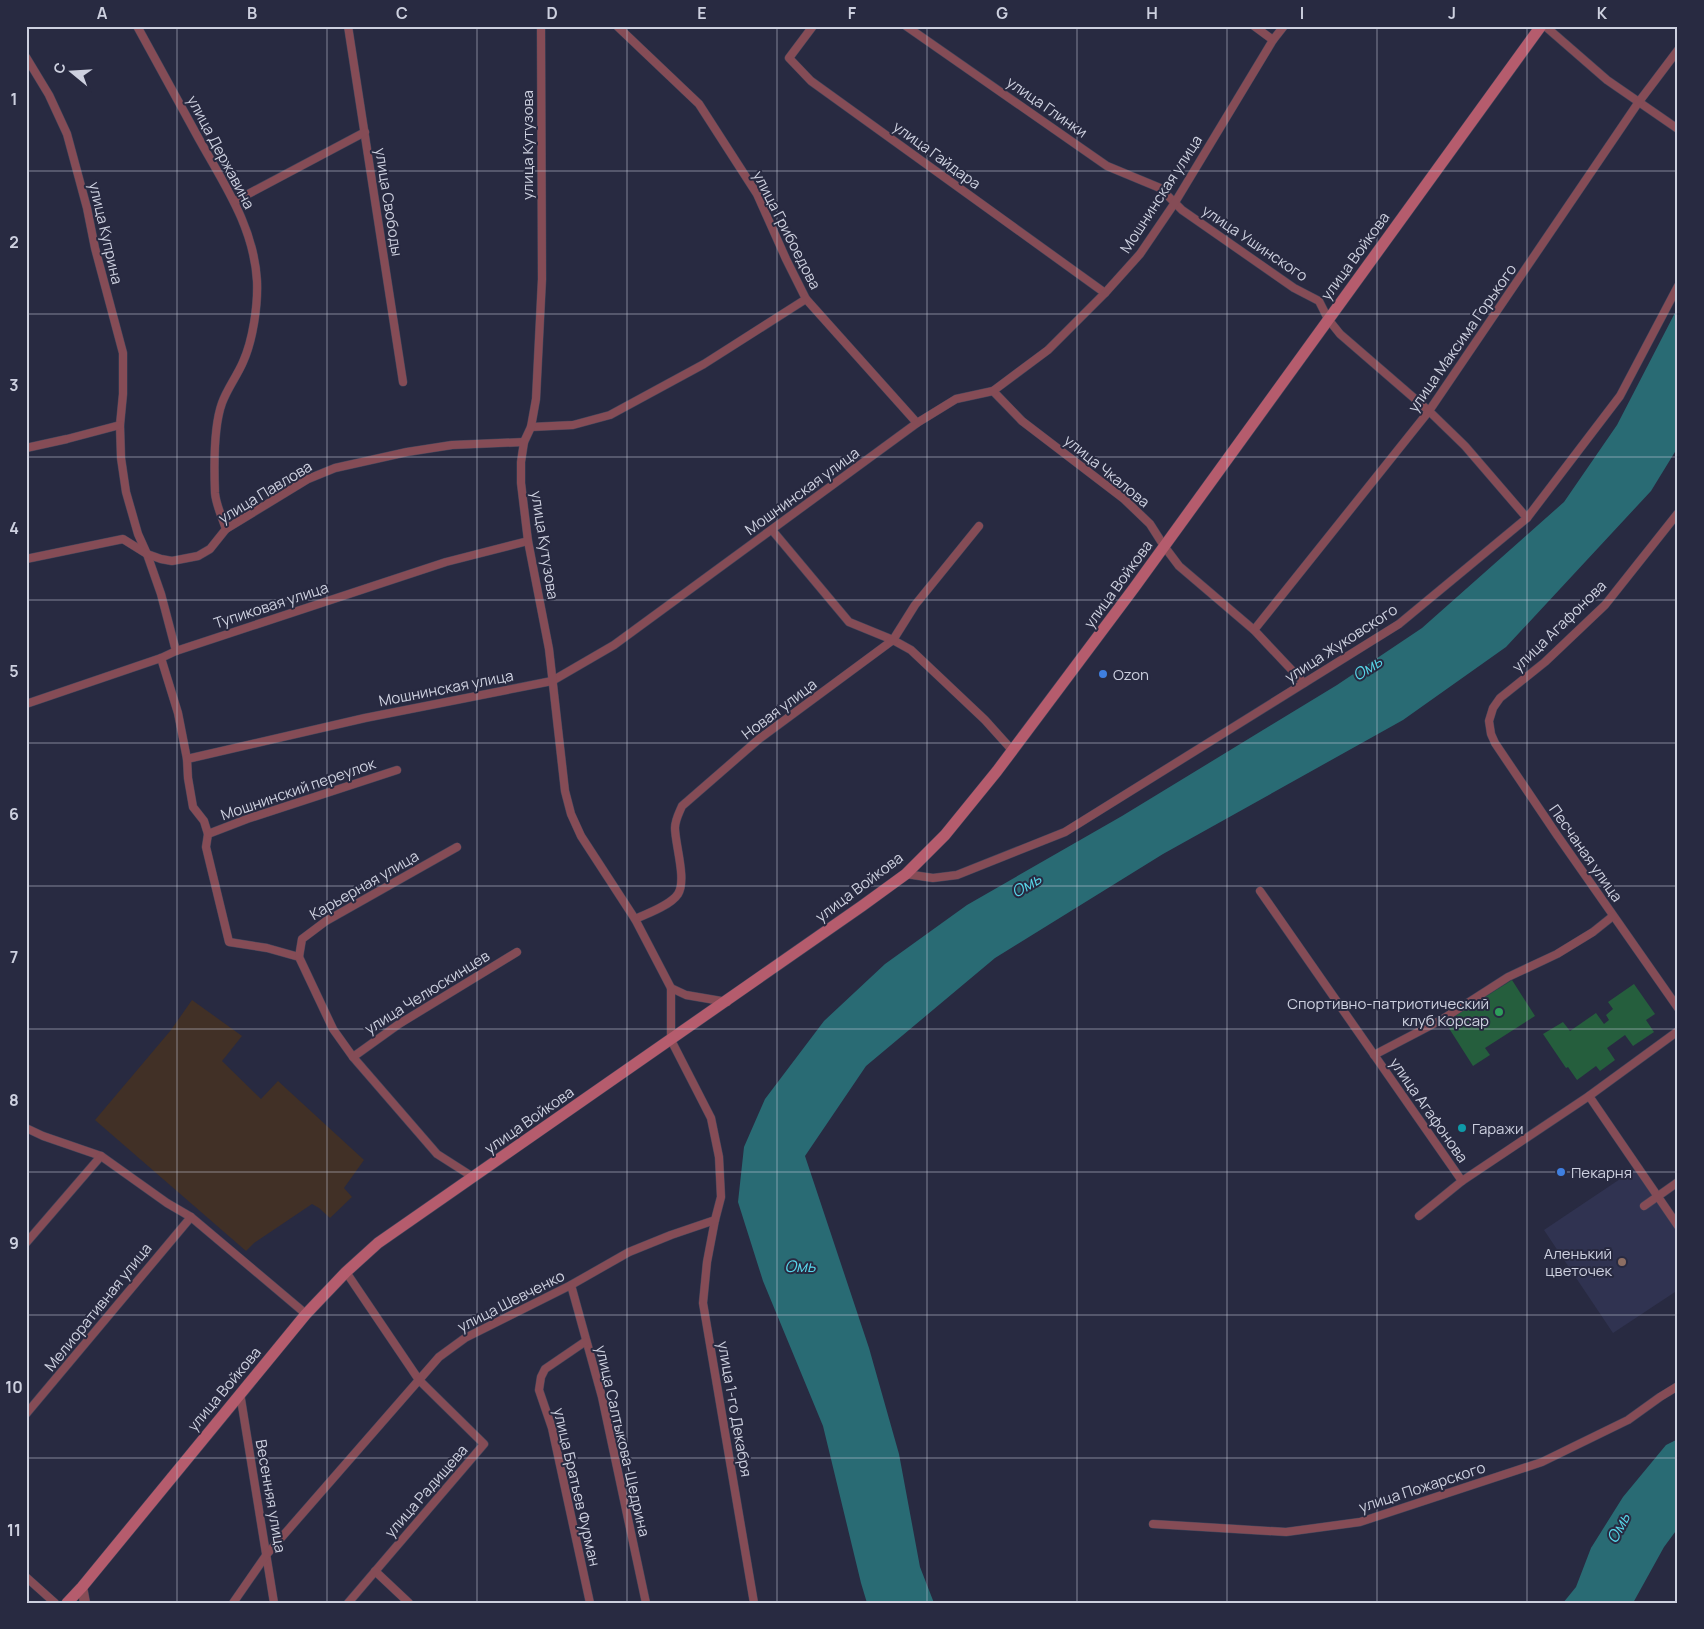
<svg xmlns="http://www.w3.org/2000/svg" width="1704" height="1629" viewBox="0 0 1704 1629" font-family="Manrope,sans-serif">
<rect width="100%" height="100%" fill="#282a41"/>
<path fill="#413026" d="M192 1000 242 1036 222 1061 261 1099 278 1081 364 1160 344 1188 352 1197 330 1218 319 1208 312 1204 254 1243 246 1251 95 1120 171 1030Z"/>
<path fill="#303351" d="M1635 1169 1678 1233V1290L1613 1333 1544 1230Z"/>
<g fill="#255e3d">
<path d="M1512 980 1535 1016 1485 1048 1490 1055 1473 1066 1445 1022Z"/>
<path d="M1634 984 1655 1014 1646 1020 1654 1032 1633 1046 1625 1035 1607 1048 1615 1060 1600 1071 1596 1066 1577 1080 1568 1067 1566 1068 1543 1034 1563 1022 1570 1031 1596 1013 1604 1024 1609 1020 1606 1015 1613 1009 1608 1002Z"/>
</g>
<g fill="#296b74">
<path d="M1678 307V447L1651 491 1506 647 1403 720 1163 854 995 958 866 1066 805 1156 869 1348 899 1454 920 1567 934 1603H867L861 1583 823 1426 763 1281 738 1202 744 1147 765 1099 824 1021 885 964 967 905 1122 816 1337 685 1422 628 1564 502 1617 425Z"/>
<path d="M1678 1439V1528L1664 1547 1633 1603H1563L1576 1587 1591 1548 1623 1497 1666 1445Z"/>
</g>
<g fill="none" stroke-linecap="round" stroke-linejoin="round">
<defs>
<g id="minor">
<path d="M137 26C158 64 178 101 199 139 224 184 254 227 257 281 258 305 253 340 243 362 237 376 227 389 222 403 214 425 214 468 215 493 216 505 222 517 226 529"/>
<path d="M348 26 403 382"/>
<path d="M617 26 699 104 757 194 786 259 806 299 917 423"/>
<path d="M813 26 789 58 811 81 1105 293"/>
<path d="M906 26 1107 166 1160 188 1182 210 1294 288 1319 301 1328 319 1340 334 1429 411 1465 446 1527 518"/>
<path d="M1254 26 1273 40"/>
<path d="M1545 26 1607 80 1678 129"/>
<path d="M26 57 49 95 67 134 87 208 95 248 123 353V394L120 425 121 458 126 492 138 534 147 554 161 594 176 651"/>
<path d="M235 201 365 132"/>
<path d="M993 391 1022 421 1124 499 1150 524 1164 546 1179 566 1254 630 1304 683"/>
<path d="M531 427 573 425 610 415 704 364 806 299"/>
<path d="M26 448 67 439 120 425"/>
<path d="M1678 513 1605 605 1545 662 1500 698 1493 708 1489 721 1491 734 1495 743 1557 835 1678 1008"/>
<path d="M772 530 849 622 893 640 911 650 985 720 1012 750"/>
<path d="M26 559 123 539 147 554 161 559 172 561 198 556 210 549 226 529 308 479 335 468 407 452 452 445 524 442"/>
<path d="M1254 630 1429 411 1638 103 1678 50"/>
<path d="M161 658 178 713 187 759 188 778 193 807 204 821 208 834 206 847 229 942 267 948 299 957 333 1029 353 1057 437 1154 473 1177"/>
<path d="M26 704 161 658 176 651 446 562 528 541"/>
<path d="M187 759 365 718 552 681 614 645 917 423 956 399 993 391 1048 350 1105 293 1140 254 1174 204 1273 40 1284 26"/>
<path d="M208 834 247 819 397 770"/>
<path d="M906 874 933 878 957 875 1065 832 1399 624 1527 518 1620 396 1678 286"/>
<path d="M1260 891 1462 1181"/>
<path d="M635 919C647 914 671 905 678 894 687 880 675 844 675 828 675 820 679 813 682 806L759 739 893 640 915 605 979 526"/>
<path d="M299 957 302 939 326 921 457 847"/>
<path d="M671 988 686 995 727 1002"/>
<path d="M1374 1055 1441 1020 1508 977 1557 954 1593 932 1613 916"/>
<path d="M353 1057 399 1024 517 952"/>
<path d="M1589 1096 1678 1226"/>
<path d="M26 1128 43 1136 101 1156 167 1203 191 1217 306 1314"/>
<path d="M1644 1206 1678 1182"/>
<path d="M1419 1216 1462 1181 1589 1096 1678 1031"/>
<path d="M715 1220 707 1262 703 1303 754 1603"/>
<path d="M26 1243 101 1156"/>
<path d="M346 1272 419 1380 484 1444 348 1603"/>
<path d="M571 1285 602 1397 646 1603"/>
<path d="M586 1341 545 1369 541 1377 539 1390 552 1428 590 1603"/>
<path d="M240 1393 274 1603"/>
<path d="M26 1414 191 1217"/>
<path d="M1153 1524 1286 1532 1360 1522 1542 1462 1628 1420 1660 1397 1678 1386"/>
<path d="M375 1571 409 1603"/>
<path d="M26 1577 55 1603"/>
<path d="M233 1603 267 1554 439 1357 465 1338 571 1285 629 1252 671 1235 715 1220 721 1197 719 1157 711 1118 671 1040V988L635 919 581 836 571 814 565 791 549 649 528 541 521 483V462L524 442 531 427 536 399 542 279 541 26"/>
</g>
<path id="tertiary" d="M82 1587 85 1603"/>
<path id="secondary" d="M67 1603 82 1587 306 1314 346 1272 378 1243 862 906 906 874 945 835 997 771 1134 588 1541 26"/>
</defs>
<use href="#minor" stroke="#42455a" stroke-width="9"/>
<use href="#tertiary" stroke="#42455a" stroke-width="11"/>
<use href="#secondary" stroke="#42455a" stroke-width="12"/>
<use href="#minor" stroke="#854c56" stroke-width="8"/>
<use href="#tertiary" stroke="#854c56" stroke-width="10"/>
<use href="#secondary" stroke="#b55c6d" stroke-width="11"/>
</g>
<path fill="none" stroke="#cdd0df" stroke-width="1" stroke-opacity="0.55" d="M177 26V1603M327 26V1603M477 26V1603M627 26V1603M777 26V1603M927 26V1603M1077 26V1603M1227 26V1603M1377 26V1603M1527 26V1603M26 171H1678M26 314H1678M26 457H1678M26 600H1678M26 743H1678M26 886H1678M26 1029H1678M26 1172H1678M26 1315H1678M26 1458H1678"/>
<g fill="#3f7fe0" stroke="#282a41" stroke-width="2">
<circle cx="1103" cy="674" r="5"/>
<circle cx="1561" cy="1172" r="5"/>
</g>
<circle fill="#2e9e5b" stroke="#282a41" stroke-width="2" cx="1499" cy="1012" r="5"/>
<circle fill="#0f9aa8" stroke="#282a41" stroke-width="2" cx="1462" cy="1128" r="5"/>
<circle fill="#8d6e63" stroke="#282a41" stroke-width="2" cx="1622" cy="1262" r="5"/>
<g text-anchor="middle" dominant-baseline="central" stroke-width="4" stroke-linejoin="round" paint-order="stroke">
<g font-size="15" fill="#cdd0df" stroke="#282a41">
<text transform="translate(1047 107) rotate(35)">улица Глинки</text>
<text transform="translate(527 145) rotate(-90)">улица Кутузова</text>
<text transform="translate(221 152) rotate(62)">улица Державина</text>
<text transform="translate(937 155) rotate(36)">улица Гайдара</text>
<text transform="translate(1161 194) rotate(-57)">Мошнинская улица</text>
<text transform="translate(389 202) rotate(81)">улица Свободы</text>
<text transform="translate(787 230) rotate(63)">улица Грибоедова</text>
<text transform="translate(106 233) rotate(77)">улица Куприна</text>
<text transform="translate(1255 243) rotate(34)">улица Ушинского</text>
<text transform="translate(1355 256) rotate(-54)">улица Войкова</text>
<text transform="translate(1462 338) rotate(-55)">улица Максима Горького</text>
<text transform="translate(1107 471) rotate(39)">улица Чкалова</text>
<text transform="translate(802 491) rotate(-36)">Мошнинская улица</text>
<text transform="translate(265 492) rotate(-31)">улица Павлова</text>
<text transform="translate(545 545) rotate(81)">улица Кутузова</text>
<text transform="translate(1118 584) rotate(-54)">улица Войкова</text>
<text transform="translate(271 605) rotate(-18)">Тупиковая улица</text>
<text transform="translate(1559 626) rotate(-44)">улица Агафонова</text>
<text transform="translate(1341 643) rotate(-33)">улица Жуковского</text>
<text transform="translate(446 688) rotate(-11)">Мошнинская улица</text>
<text transform="translate(779 709) rotate(-37)">Новая улица</text>
<text transform="translate(298 789) rotate(-19)">Мошнинский переулок</text>
<text transform="translate(1586 853) rotate(55)">Песчаная улица</text>
<text transform="translate(364 885) rotate(-30)">Карьерная улица</text>
<text transform="translate(859 887) rotate(-37)">улица Войкова</text>
<text transform="translate(427 992) rotate(-32)">улица Челюскинцев</text>
<text transform="translate(1429 1110) rotate(55)">улица Агафонова</text>
<text transform="translate(529 1120) rotate(-35)">улица Войкова</text>
<text transform="translate(511 1301) rotate(-27)">улица Шевченко</text>
<text transform="translate(98 1307) rotate(-51)">Мелиоративная улица</text>
<text transform="translate(224 1389) rotate(-50)">улица Войкова</text>
<text transform="translate(735 1409) rotate(80)">улица 1-го Декабря</text>
<text transform="translate(623 1441) rotate(77)">улица Салтыкова-Щедрина</text>
<text transform="translate(577 1487) rotate(77)">улица Братьев Фурман</text>
<text transform="translate(1422 1487) rotate(-18)">улица Пожарского</text>
<text transform="translate(426 1491) rotate(-49)">улица Радищева</text>
<text transform="translate(271 1496) rotate(80)">Весенняя улица</text>
</g>
<g font-size="15" fill="#cdd0df" stroke="#282a41" text-anchor="start">
<text x="1113" y="674">Ozon</text>
<text x="1489" y="1003" text-anchor="end">Спортивно-патриотический<tspan x="1489" dy="17">клуб Корсар</tspan></text>
<text x="1472" y="1128">Гаражи</text>
<text x="1571" y="1172">Пекарня</text>
<text x="1612" y="1253" text-anchor="end">Аленький<tspan x="1612" dy="17">цветочек</tspan></text>
</g>
<g font-size="16" font-style="italic" fill="#57d6e9" stroke="#282a41">
<text transform="translate(1367 668) rotate(-33)">Омь</text>
<text transform="translate(1026 885) rotate(-31)">Омь</text>
<text x="800" y="1266">Омь</text>
<text transform="translate(1618 1528) rotate(-62)">Омь</text>
</g>
</g>
<rect width="1704" height="1629" fill="none" stroke="#282a41" stroke-width="55"/>
<g transform="translate(72 72) rotate(288)" stroke="#282a41" stroke-width="4" paint-order="stroke">
<path d="M0-4L9 19L0 12L-9 19Z" fill="#cdd0df"/>
<text y="-8" font-size="14" font-weight="bold" text-anchor="middle" fill="#cdd0df">С</text>
</g>
<rect x="28" y="28" width="1648" height="1574" fill="none" stroke="#cdd0df" stroke-width="2"/>
<g font-size="16" text-anchor="middle" font-weight="bold" fill="#cdd0df">
<text x="102" y="19">A</text>
<text x="252" y="19">B</text>
<text x="402" y="19">C</text>
<text x="552" y="19">D</text>
<text x="702" y="19">E</text>
<text x="852" y="19">F</text>
<text x="1002" y="19">G</text>
<text x="1152" y="19">H</text>
<text x="1302" y="19">I</text>
<text x="1452" y="19">J</text>
<text x="1602" y="19">K</text>
<text x="14" y="105">1</text>
<text x="14" y="248">2</text>
<text x="14" y="391">3</text>
<text x="14" y="534">4</text>
<text x="14" y="677">5</text>
<text x="14" y="820">6</text>
<text x="14" y="963">7</text>
<text x="14" y="1106">8</text>
<text x="14" y="1249">9</text>
<text x="14" y="1393">10</text>
<text x="14" y="1536">11</text>
</g>
</svg>
